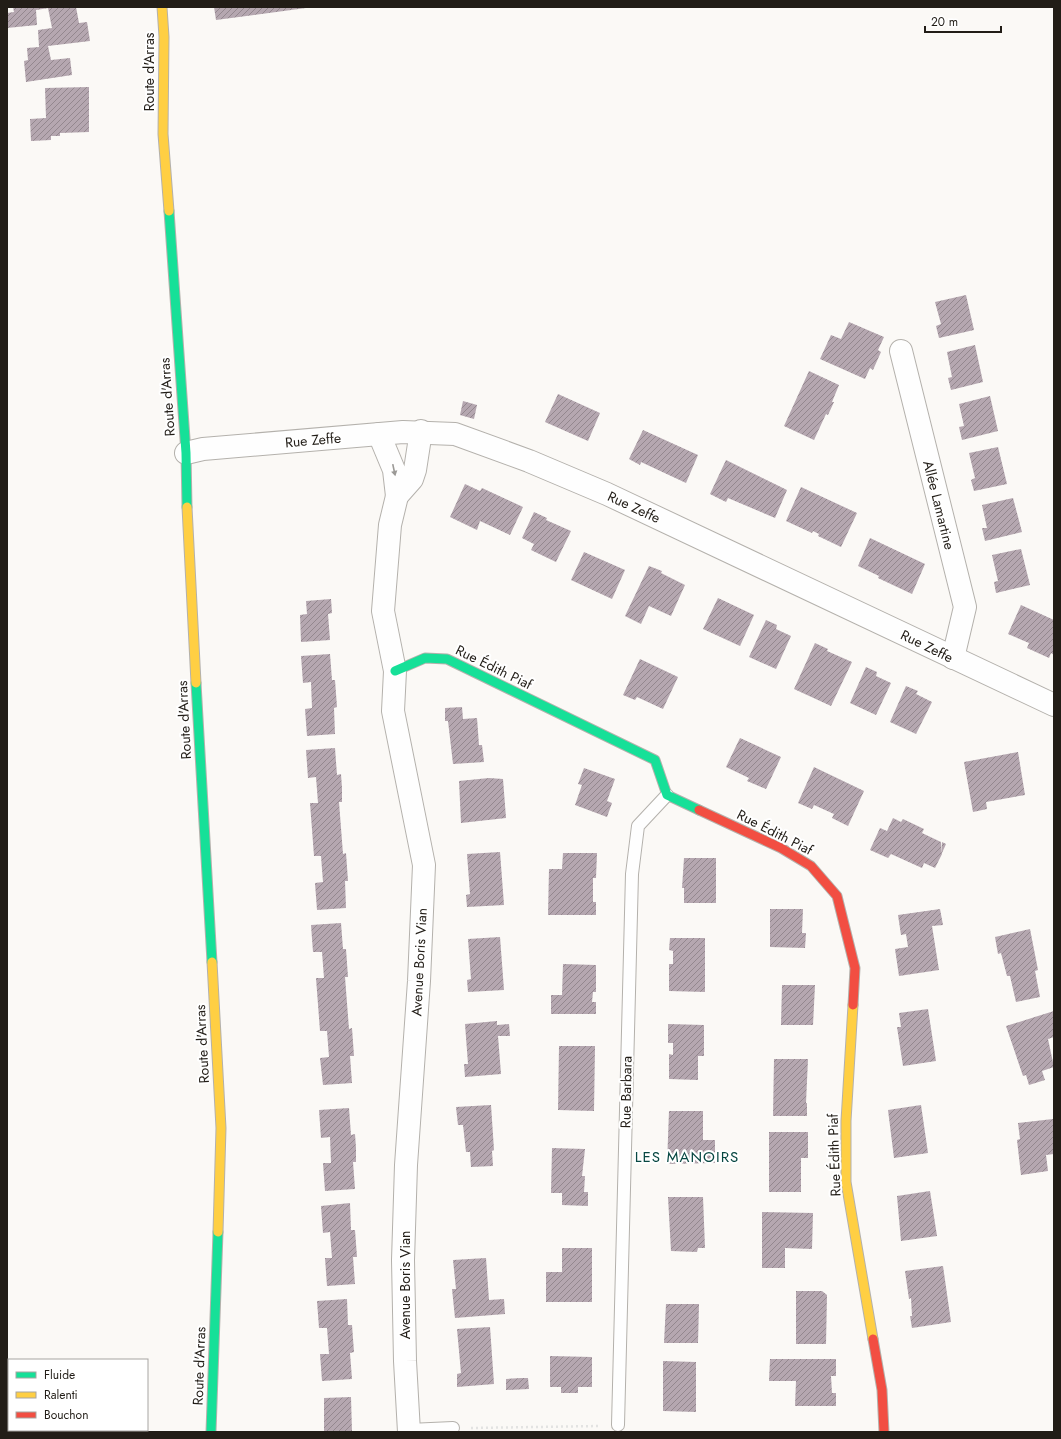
<svg xmlns="http://www.w3.org/2000/svg" width="1061" height="1439" viewBox="0 0 1061 1439" font-family="Jost,sans-serif">
<defs>
<pattern id="building-hatch" width="6" height="6" patternUnits="userSpaceOnUse"><rect width="6" height="6" fill="#b5a7b0"/><path d="M-1 1l2-2M0 6l6-6M5 7l2-2" fill="none" stroke="#93878e"/></pattern>
</defs>
<rect width="100%" height="100%" fill="#fbf9f6"/>
<g fill="url(#building-hatch)">
<path d="M13 7H49V8L36 10 37 25 7 28V13L14 12Z"/>
<path d="M58 7H76L79 23 87 22 90 41 48 46 51 60 70 58 72 75 26 82 24 61 28 60 27 48 39 47 38 30 52 28 48 8Z"/>
<path d="M214 7H306V8L216 20Z"/>
<path d="M89 87V132L60 133V136H51V140L31 141 30 119 46 118 45 88Z"/>
<path d="M966 295 974 330 939 338 936 326 941 324 935 302Z"/>
<path d="M849 322 884 337 878 350 881 352 873 370 870 368 865 379 820 359 831 335 841 339Z"/>
<path d="M975 345 983 382 951 390 948 378 952 377 947 352Z"/>
<path d="M809 371 839 385 832 402H834L828 415 826 414 814 440 784 426Z"/>
<path d="M558 394 600 413 588 441 545 422Z"/>
<path d="M990 396 998 431 962 440 959 427 964 426 959 404Z"/>
<path d="M463 401 477 405 474 419 460 415Z"/>
<path d="M643 430 698 455 686 483 641 462 640 465 629 459Z"/>
<path d="M998 447 1007 484 974 491 971 480 975 478 969 453Z"/>
<path d="M726 460 787 490 775 518 728 498 726 502 710 494Z"/>
<path d="M465 484 480 491 482 488 523 507 510 535 480 521 477 530 450 517Z"/>
<path d="M801 487 857 513 841 547 818 536 819 534 813 531 812 533 786 521Z"/>
<path d="M1013 498 1022 532 985 541 982 528H987L982 505Z"/>
<path d="M534 512 547 518 546 520 571 531 556 562 531 550 534 544 522 538Z"/>
<path d="M870 538 925 564 912 594 878 578 879 576 858 566Z"/>
<path d="M1021 549 1030 585 996 593 994 582 998 581 992 555Z"/>
<path d="M584 552 625 570 612 599 571 580Z"/>
<path d="M649 566 662 571 661 573 685 585 671 616 649 606 641 624 625 616Z"/>
<path d="M718 598 754 615 740 646 703 629Z"/>
<path d="M331 599 332 613 328 614 330 640 301 642 300 615 307 614 306 601Z"/>
<path d="M1021 605 1054 620V655L1051 653 1049 658 1027 648 1029 643 1008 634Z"/>
<path d="M766 620 777 625 776 629 791 636 776 669 749 657Z"/>
<path d="M815 643 828 649 827 651 852 662 831 706 794 689Z"/>
<path d="M330 654 332 680H335L337 707 334 708 335 734 307 736 305 709 312 708 311 682 303 683 301 656Z"/>
<path d="M640 659 678 677 663 709 637 697 635 700 623 695Z"/>
<path d="M866 667 877 672 876 676 891 683 876 715 850 703Z"/>
<path d="M906 686 918 691 916 694 932 702 916 734 890 722Z"/>
<path d="M462 707 463 719 477 718 479 745H482L484 762 453 764 448 721H445V708Z"/>
<path d="M740 738 781 757 766 789 747 781 749 778 726 767Z"/>
<path d="M335 748 337 775 341 774 342 788V802H339L343 854 346 853 348 881H345L346 908 317 910 315 883 323 882 321 856H314L310 803H318L316 777 308 778 306 750Z"/>
<path d="M1018 752 1025 795 986 802 987 809 973 812 964 762Z"/>
<path d="M814 767 864 791 848 826 832 818 834 814 814 805 812 809 798 803Z"/>
<path d="M584 768 615 779 607 801 612 803 607 817 575 805 582 785 578 784Z"/>
<path d="M489 778 503 779 506 818 461 823 459 781Z"/>
<path d="M893 818 901 822 903 819 924 829 922 833 941 842 942 854 935 868 924 863 922 868 891 854 888 858 870 850 880 828 887 831Z"/>
<path d="M942 842 946 844 942 853Z"/>
<path d="M500 852 504 905 467 907 466 895 470 894 467 854Z"/>
<path d="M563 853H597L596 878H593V902H596V915H548L549 869H562Z"/>
<path d="M684 858H716V903H684V888H682Z"/>
<path d="M770 909H803L802 933H806L805 948 770 947Z"/>
<path d="M940 909 943 925 932 926 939 970 899 976 895 949 908 947 906 934 901 935 898 915Z"/>
<path d="M341 923 343 949H346L348 977H345L349 1029 352 1028 354 1056H350L352 1083 323 1085 320 1058 329 1057 327 1031H320L316 978H324L322 952H313L311 925Z"/>
<path d="M1030 929 1038 970 1035 971 1040 997 1016 1002 1010 976H1007L1001 953 998 954 995 937Z"/>
<path d="M500 937 504 990 468 992 467 980 471 979 468 939Z"/>
<path d="M670 938H705V992L669 991V964H673V951L669 950Z"/>
<path d="M563 964 596 965V992H593L592 1002H596V1014H551V995H562Z"/>
<path d="M782 985H815L813 1025H781Z"/>
<path d="M928 1009 936 1061 903 1066 897 1027H901L899 1013Z"/>
<path d="M1054 1011V1037L1048 1039 1054 1067 1042 1071 1045 1080 1029 1085 1026 1075 1023 1076 1006 1026Z"/>
<path d="M497 1021V1025L509 1024 510 1036H498L501 1074 465 1077 464 1064H468L465 1024Z"/>
<path d="M668 1024 704 1025V1056H698V1080L669 1079V1054L673 1055V1043H668Z"/>
<path d="M559 1046H595L594 1111 558 1110Z"/>
<path d="M774 1059H808L806 1103H807V1116H773Z"/>
<path d="M491 1105 494 1150 492 1151 493 1166 471 1167 470 1152H466L463 1125H458L456 1107Z"/>
<path d="M921 1105 928 1153 894 1158 888 1110Z"/>
<path d="M349 1108 351 1135 355 1134 356 1148V1162H353L355 1189 325 1191 323 1163H331L330 1137 321 1138 319 1110Z"/>
<path d="M669 1111H703V1140H715V1163L667 1164Z"/>
<path d="M1053 1119 1054 1154 1046 1155 1048 1171 1021 1175 1017 1140 1020 1139 1018 1123Z"/>
<path d="M769 1132H808V1158H801V1192H769Z"/>
<path d="M552 1148 585 1149 582 1176H585L584 1192H588V1206L562 1205V1193H551Z"/>
<path d="M930 1191 937 1236 901 1241 897 1196Z"/>
<path d="M668 1197H703L705 1248H698L697 1252 671 1251Z"/>
<path d="M350 1203 351 1230H355L357 1257H353L355 1284 327 1286 325 1258H332L330 1232 323 1233 321 1206Z"/>
<path d="M762 1212 813 1213 812 1249 785 1248V1268H762Z"/>
<path d="M562 1248H592V1302H546V1272H562Z"/>
<path d="M486 1258 489 1300 504 1299 505 1314 455 1318 452 1289H456L453 1260Z"/>
<path d="M943 1266 951 1322 912 1328 910 1316H912L911 1298 909 1299 905 1271Z"/>
<path d="M796 1291H822L827 1295 826 1344H796Z"/>
<path d="M347 1299 348 1325H352L354 1352 350 1353 352 1379 322 1381 320 1354H329L327 1328H319L317 1301Z"/>
<path d="M666 1304H699L698 1343H664Z"/>
<path d="M490 1327 494 1384 457 1387V1374L461 1373 457 1329Z"/>
<path d="M550 1356 592 1357V1387H578V1393H561V1387H550Z"/>
<path d="M770 1359H836V1376H831L832 1393H836V1406H795L796 1381H769Z"/>
<path d="M663 1361 696 1362V1412L663 1411Z"/>
<path d="M521 1378H528L529 1389 506 1390V1379Z"/>
<path d="M351 1397 352 1432H324V1398Z"/>
</g>
<g fill="none" stroke-linecap="round" stroke-linejoin="round">
<defs>
<g id="lane">
<path d="M618 1425 632 874 638 826 667 795"/>
<path d="M409 1430 453 1428"/>
</g>
<g id="street">
<path d="M901 351 965 607 953 658"/>
<path d="M379 434 394 470 397 496 412 479 415 470 421 431"/>
<path d="M186 453 203 449 403 432 455 434 529 461 607 494 1054 705"/>
<path d="M397 496 390 525 383 611 395 671 393 711 424 865 419 981 406 1165 403 1260 405 1361 409 1432"/>
</g>
<g id="fast">
<path d="M169 211 186 453 187 507"/>
<path d="M395 671 425 658 447 659 655 760 667 795 699 810"/>
<path d="M196 683 212 962"/>
<path d="M211 1432 218 1232"/>
</g>
<g id="slow">
<path d="M162 7 164 37 163 134 169 211"/>
<path d="M187 507 196 683"/>
<path d="M212 962 221 1128 218 1232"/>
<path d="M853 1005 846 1121V1182L873 1339"/>
</g>
<g id="jam">
<path d="M699 810 781 848 811 866 837 896 855 968 853 1005"/>
<path d="M873 1339 882 1390 884 1432"/>
</g>
</defs>
<use href="#lane" stroke="#b4b1ac" stroke-width="14"/>
<use href="#street" stroke="#b4b1ac" stroke-width="24"/>
<use href="#fast" stroke="#b4b1ac" stroke-width="11"/>
<use href="#slow" stroke="#b4b1ac" stroke-width="11"/>
<use href="#jam" stroke="#b4b1ac" stroke-width="11"/>
<path stroke="#e3e3e2" stroke-width="2.5" stroke-dasharray="2 3" stroke-linecap="butt" d="M471 1428 600 1426"/>
<use href="#lane" stroke="#fefefe" stroke-width="12"/>
<use href="#street" stroke="#fefefe" stroke-width="22"/>
<use href="#fast" stroke="#16e098" stroke-width="9"/>
<use href="#slow" stroke="#ffcf43" stroke-width="9"/>
<use href="#jam" stroke="#f24e42" stroke-width="9"/>
</g>
<defs><path id="oneway-solid" d="M-6-.8H1V-3.2L6.5 0L1 3.2V.8H-6Z"/></defs>
<use fill="#9b9996" href="#oneway-solid" transform="translate(394 470) rotate(78)"/>
<g text-anchor="middle" dominant-baseline="central" stroke-width="4" stroke-linejoin="round" paint-order="stroke">
<g font-size="14" fill="#221d17" stroke="#fff">
<text transform="translate(149 72) rotate(-90)">Route d'Arras</text>
<text transform="translate(167 397) rotate(-94)">Route d'Arras</text>
<text transform="translate(313 440) rotate(-5)">Rue Zeffe</text>
<text transform="translate(939 505) rotate(76)">Allée Lamartine</text>
<text transform="translate(634 507) rotate(25)">Rue Zeffe</text>
<text transform="translate(927 646) rotate(26)">Rue Zeffe</text>
<text transform="translate(494 667) rotate(26)">Rue Édith Piaf</text>
<text transform="translate(184 720) rotate(-93)">Route d'Arras</text>
<text transform="translate(775 832) rotate(27)">Rue Édith Piaf</text>
<text transform="translate(419 962) rotate(-87)">Avenue Boris Vian</text>
<text transform="translate(202 1044) rotate(-93)">Route d'Arras</text>
<text transform="translate(626 1092) rotate(-89)">Rue Barbara</text>
<text transform="translate(834 1155) rotate(-92)">Rue Édith Piaf</text>
<text transform="translate(405 1285) rotate(-90)">Avenue Boris Vian</text>
<text transform="translate(199 1366) rotate(-88)">Route d'Arras</text>
</g>
<g font-size="15" letter-spacing="1" fill="#084843" stroke="#fff">
<text x="687" y="1157">LES MANOIRS</text>
</g>
</g>
<rect width="1061" height="1439" fill="none" stroke="#221d17" stroke-width="16"/>
<rect x="8" y="1359" width="140" height="72" fill="#ffffff" stroke="#a7a5a2"/>
<rect x="16" y="1372" width="20" height="6" fill="#16e098" stroke="#a7a5a2"/>
<text x="44" y="1379" font-size="12" fill="#221d17">Fluide</text>
<rect x="16" y="1392" width="20" height="6" fill="#ffcf43" stroke="#a7a5a2"/>
<text x="44" y="1399" font-size="12" fill="#221d17">Ralenti</text>
<rect x="16" y="1412" width="20" height="6" fill="#f24e42" stroke="#a7a5a2"/>
<text x="44" y="1419" font-size="12" fill="#221d17">Bouchon</text>
<path d="M925 26v6h76v-6" fill="none" stroke="#221d17" stroke-width="2"/>
<text x="931" y="26" font-size="12" fill="#221d17" stroke="#ffffff" stroke-width="3" paint-order="stroke">20 m</text>
</svg>
